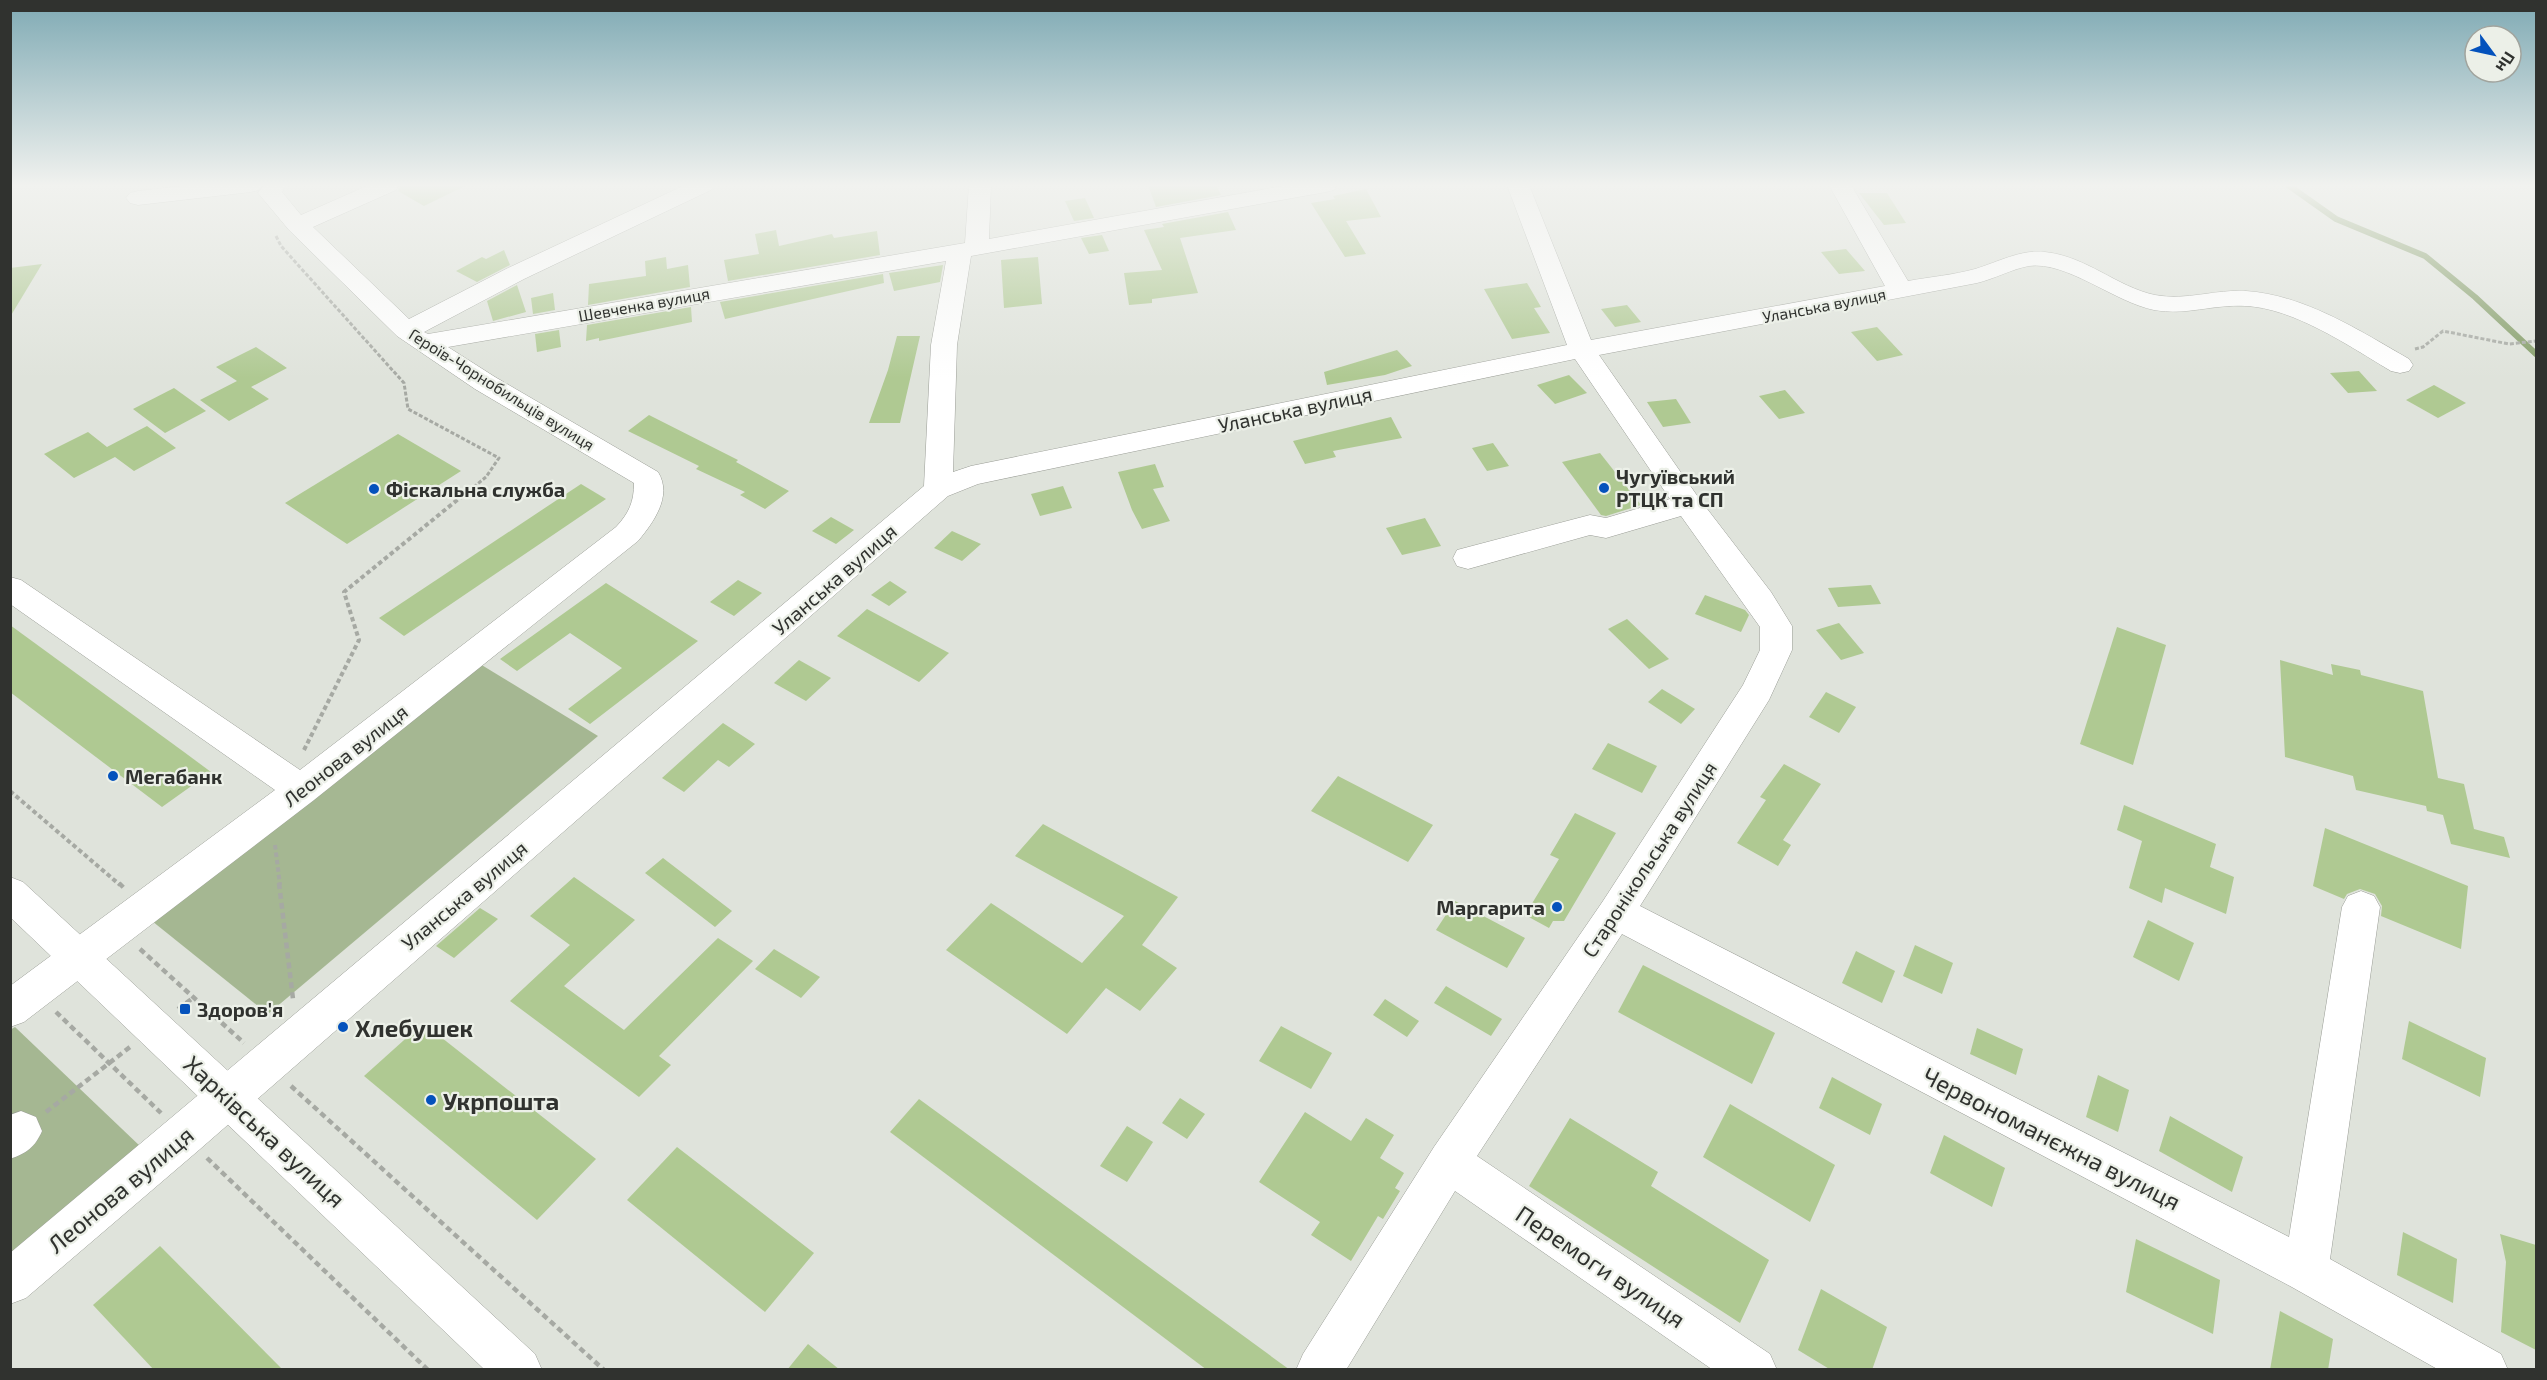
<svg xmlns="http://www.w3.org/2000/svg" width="2547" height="1380" viewBox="0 0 2547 1380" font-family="'Exo 2',sans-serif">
<rect width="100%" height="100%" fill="#dfe3db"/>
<g fill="#a5b792">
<path d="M480 664 598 736 268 1014 147 917Z"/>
<path d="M15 1027 142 1148 10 1257V1030Z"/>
</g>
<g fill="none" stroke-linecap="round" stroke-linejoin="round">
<path stroke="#839c67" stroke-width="6" d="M2288 185 2336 219 2425 256 2475 297 2536 354"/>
</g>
<g fill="#afc992">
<path d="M401 185H467L424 206 398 191Z"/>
<path d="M1148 185H1216L1221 195 1156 207Z"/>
<path d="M1366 189 1381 217 1346 221 1366 254 1345 257 1311 203 1335 199 1333 196Z"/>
<path d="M1859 193H1887L1906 223 1884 225Z"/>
<path d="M1085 198 1094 218 1074 221 1065 201Z"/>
<path d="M1228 212 1236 230 1180 238 1198 293 1152 299V303L1129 305 1124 273 1162 270 1144 230 1164 227 1162 224Z"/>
<path d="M776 230 779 246 832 234 834 238 877 231 880 255 728 281 724 260 759 254 755 234Z"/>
<path d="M1102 235 1109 251 1089 254 1081 238Z"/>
<path d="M1846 249 1865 271 1839 274 1821 252Z"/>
<path d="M504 250 510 265 477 282 456 271 482 257 486 259Z"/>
<path d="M666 257 667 269 688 265 690 287 588 305 589 284 646 276 645 261Z"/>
<path d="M1038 257 1042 304 1004 308 1001 260Z"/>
<path d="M42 264 10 317V268Z"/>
<path d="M943 265 940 282 894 291 889 273Z"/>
<path d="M883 274 884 283 725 319 720 302Z"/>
<path d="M1527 283 1541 307 1534 308 1550 333 1512 339 1484 289Z"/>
<path d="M517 285 526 312 493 321 487 301Z"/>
<path d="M553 293 555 310 533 314 531 298Z"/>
<path d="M1627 305 1641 322 1615 327 1601 309Z"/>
<path d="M691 307 692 322 599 341V338L586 341 587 325Z"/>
<path d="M1877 327 1903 355 1877 361 1851 332Z"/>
<path d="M559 330 561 347 537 352 535 334Z"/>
<path d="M897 336H920L900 423H869L888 370Z"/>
<path d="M256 347 287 368 251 387 269 399 229 421 200 400 237 381 216 367Z"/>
<path d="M1397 350 1412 366 1385 375 1327 385 1324 372Z"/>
<path d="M2359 371 2377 391 2348 393 2330 373Z"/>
<path d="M1569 375 1587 393 1555 404 1537 385Z"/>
<path d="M2434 385 2466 403 2438 418 2406 400Z"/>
<path d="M174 388 206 411 165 433 133 409Z"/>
<path d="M1785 390 1805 413 1779 419 1759 396Z"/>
<path d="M1676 399 1691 423 1663 427 1647 402Z"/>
<path d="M649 415 738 460 736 462 789 491 765 509 740 495 745 492 696 469 699 466 628 431Z"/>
<path d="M1391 417 1402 438 1333 451 1336 457 1305 464 1293 441Z"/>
<path d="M147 426 176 448 134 471 115 457 74 478 44 454 88 432 107 447Z"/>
<path d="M398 434 461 471 347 544 285 503Z"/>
<path d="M1493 443 1509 466 1487 471 1472 448Z"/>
<path d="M1600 453 1641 505 1606 516 1601 515 1562 462Z"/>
<path d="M1155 464 1164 487 1153 489 1170 521 1142 529 1132 510 1118 472Z"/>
<path d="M581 484 606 499 404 636 379 618Z"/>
<path d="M1063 486 1072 508 1040 516 1031 494Z"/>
<path d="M831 517 854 530 836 544 812 531Z"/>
<path d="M1425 518 1441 546 1402 555 1386 528Z"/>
<path d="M952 531 981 544 962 561 934 548Z"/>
<path d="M738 580 762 593 734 616 710 602Z"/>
<path d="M890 581 907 592 889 606 871 595Z"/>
<path d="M606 583 698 641 590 724 568 709 622 668 570 633 517 671 500 659Z"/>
<path d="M1871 585 1881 604 1838 607 1828 588Z"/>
<path d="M1705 595 1745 610 1749 615 1741 632 1695 614Z"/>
<path d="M867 609 949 653 919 682 837 636Z"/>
<path d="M1627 619 1669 659 1649 669 1608 629Z"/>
<path d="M1839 623 1864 653 1841 660 1816 630Z"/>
<path d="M10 625 184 752 211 772 162 807 10 692Z"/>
<path d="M2117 627 2166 645 2133 765 2080 744Z"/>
<path d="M799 660 831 678 806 701 774 683Z"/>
<path d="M2280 660 2333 675 2331 664 2360 670 2361 675 2423 691 2438 778 2464 784 2474 829 2504 837 2510 858 2451 844 2443 815 2427 811 2426 806 2356 790 2353 776 2285 757Z"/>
<path d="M1662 689 1695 709 1681 724 1648 702Z"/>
<path d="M1826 692 1856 707 1839 733 1809 717Z"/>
<path d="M723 723 755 744 729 767 718 760 684 792 662 778Z"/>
<path d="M1608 743 1657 766 1642 793 1592 769Z"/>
<path d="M1784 764 1821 784 1783 840 1791 845 1778 866 1737 843 1766 800 1760 797Z"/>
<path d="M1338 776 1433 825 1408 862 1311 811Z"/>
<path d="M2124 805 2216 844 2210 867 2234 877 2226 914 2165 888 2162 903 2129 888 2142 841 2117 830Z"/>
<path d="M1575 813 1616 833 1564 921H1553L1549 928 1525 915 1559 859 1550 855Z"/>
<path d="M1043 824 1178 897 1142 945 1177 968 1140 1011 1106 988 1067 1034 946 950 991 903 1082 963 1124 916 1015 856Z"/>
<path d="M2325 828 2468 886 2461 949 2381 916 2382 906 2375 894 2360 889 2347 894 2344 899 2313 886Z"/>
<path d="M663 858 732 911 715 927 645 873Z"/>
<path d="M574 877 635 920 564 986 624 1030 718 938 753 961 659 1056 671 1065 639 1097 510 1001 570 945 530 916Z"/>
<path d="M1455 901 1525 938 1507 968 1436 930Z"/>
<path d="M480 908 498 919 454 958 436 946Z"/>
<path d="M2148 920 2194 943 2179 981 2133 957Z"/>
<path d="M1915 945 1953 963 1942 994 1903 976Z"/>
<path d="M774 949 820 977 801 998 755 969Z"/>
<path d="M1856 951 1895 971 1882 1003 1842 983Z"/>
<path d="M1643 965 1775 1033 1752 1084 1618 1012Z"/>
<path d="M1446 986 1502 1019 1491 1036 1434 1003Z"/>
<path d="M1385 999 1419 1021 1407 1037 1373 1015Z"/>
<path d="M2409 1021 2486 1058 2480 1097 2402 1059Z"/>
<path d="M423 1023 596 1159 537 1220 364 1076Z"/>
<path d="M1281 1026 1332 1053 1311 1089 1259 1061Z"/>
<path d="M1977 1028 2023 1049 2016 1075 1970 1054Z"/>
<path d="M2098 1075 2129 1090 2118 1132 2086 1117Z"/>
<path d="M1832 1077 1882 1104 1870 1135 1819 1108Z"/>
<path d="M1180 1098 1205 1114 1187 1139 1162 1123Z"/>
<path d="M919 1099 1290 1370H1207L890 1132Z"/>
<path d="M1730 1104 1835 1165 1810 1222 1703 1157Z"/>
<path d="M1305 1112 1351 1141 1366 1118 1394 1135 1380 1158 1404 1173 1395 1188 1400 1191 1383 1219 1378 1216 1351 1261 1311 1235 1320 1222 1259 1182Z"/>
<path d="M2170 1116 2243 1157 2232 1192 2159 1151Z"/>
<path d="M1570 1118 1658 1172 1651 1186 1769 1260 1740 1323 1529 1186Z"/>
<path d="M1127 1126 1153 1142 1127 1182 1100 1166Z"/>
<path d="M1944 1135 2005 1168 1992 1207 1930 1173Z"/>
<path d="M677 1147 814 1253 765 1312 627 1200Z"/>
<path d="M2403 1232 2457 1259 2453 1303 2397 1275Z"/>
<path d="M2500 1234 2536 1245V1350L2501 1332 2506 1262Z"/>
<path d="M2136 1239 2220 1280 2213 1334 2126 1292Z"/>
<path d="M160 1246 283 1370H154L93 1305Z"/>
<path d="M1821 1289 1887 1327 1872 1370H1831L1798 1350Z"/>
<path d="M2280 1311 2333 1339 2328 1370H2270Z"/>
<path d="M808 1344 840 1370H787Z"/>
</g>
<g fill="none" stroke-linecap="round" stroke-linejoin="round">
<defs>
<g id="minor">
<path d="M192 185H262L259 190 251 192 138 205 130 203 126 198 130 193 138 191Z"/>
<path d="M264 185H286L282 192 301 215 369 185H399L396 190 313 227 409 319 506 269 685 185H714L711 190 524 279 424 332 428 334 965 243 969 185H991L989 239 1288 185H1337L1334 190 1326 192 971 256 957 345 953 472 971 466 1567 345 1507 185H1529L1591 340 1885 286 1829 185H1851L1908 281C1930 277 1953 275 1975 269 1998 262 2021 249 2045 252 2086 256 2117 287 2155 295 2186 301 2216 289 2246 291 2305 295 2360 331 2409 359L2413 365 2409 371 2400 373 2391 371C2349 346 2294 308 2245 306 2214 304 2185 316 2154 310 2114 302 2067 261 2029 266 2012 269 1994 279 1977 283L1599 355 1698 497 1771 592 1792 626V650L1769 700 1640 906 2289 1237 2342 907 2348 896 2361 891 2374 896 2380 907 2330 1259 2501 1354 2508 1370H2439L2290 1286 1622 934 1477 1156 1770 1354 1777 1370H1713L1455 1191 1346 1370H1296L1303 1354 1434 1147 1603 901 1743 685 1760 650V627L1681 516 1606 538 1590 535 1468 569 1457 566 1453 558 1457 550 1590 515 1606 518 1670 499 1575 359 978 484 948 496 199 1150 26 1298 10 1304V1253L924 486 931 345 946 261 448 347 495 377 658 472C673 496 653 523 638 541L314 800 24 1022 10 1027V986L275 790 10 604V577L21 580 300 770 616 527C629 513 634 502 634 483L475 389 397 336 289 230 258 193Z"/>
<path d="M21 1111 36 1117 42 1131C35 1147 27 1153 10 1159V1115Z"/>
</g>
<path id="major" d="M10 877 23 882 535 1354 542 1370H485L10 917Z"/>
</defs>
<use href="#minor" stroke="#9a9d96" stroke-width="1"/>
<use href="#major" stroke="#9a9d96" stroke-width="1"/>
<g stroke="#a6a9a3" stroke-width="3" stroke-dasharray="4 2" stroke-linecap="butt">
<path d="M276 236 281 246 404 383 408 409 499 458 486 477 465 494"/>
<path d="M2415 349 2423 347 2443 331 2509 344 2536 341"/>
</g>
<g stroke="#a6a9a3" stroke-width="4" stroke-dasharray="4.5 3" stroke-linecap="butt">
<path d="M304 750 359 640 344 592 467 492"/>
<path d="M10 791 120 885"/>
<path d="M275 845 280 885"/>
</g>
<g stroke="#a6a9a3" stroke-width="4.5" stroke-dasharray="6 4" stroke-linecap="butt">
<path d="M119 883 124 888"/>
<path d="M279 883 293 999"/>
<path d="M140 949 244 1043"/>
<path d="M178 1009 193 998"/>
<path d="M56 1012 161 1113"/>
<path d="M291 1086 604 1370"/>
<path d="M46 1112 130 1047"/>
<path d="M207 1158 428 1370"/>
</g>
<use href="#minor" fill="#fff" fill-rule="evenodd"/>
<use href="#major" fill="#fff" fill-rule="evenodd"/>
</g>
<linearGradient id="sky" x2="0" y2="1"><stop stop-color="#7faab4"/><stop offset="0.49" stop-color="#f1f2ef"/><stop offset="1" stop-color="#f1f2ef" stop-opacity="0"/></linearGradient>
<rect width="2547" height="378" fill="url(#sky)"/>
<g fill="#0452bc" stroke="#ecf0e8" stroke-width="2">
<circle cx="1604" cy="488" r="6"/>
<circle cx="374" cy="489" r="6"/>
<circle cx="113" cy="776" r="6"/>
<circle cx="1557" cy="907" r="6"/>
<rect x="179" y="1003" width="12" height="12" rx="3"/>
<circle cx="343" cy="1027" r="6"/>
<circle cx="431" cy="1100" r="6"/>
</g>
<g text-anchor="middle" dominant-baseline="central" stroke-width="4.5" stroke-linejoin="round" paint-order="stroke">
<g font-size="16" fill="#30322f" stroke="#ecf0e8">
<text transform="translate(644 304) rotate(-10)">Шевченка вулиця</text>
<text transform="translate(1824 305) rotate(-11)">Уланська вулиця</text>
<text transform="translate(502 389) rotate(32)">Героїв-Чорнобильців вулиця</text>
</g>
<g font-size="20" fill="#30322f" stroke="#ecf0e8">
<text transform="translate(1295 409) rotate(-12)">Уланська вулиця</text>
<text transform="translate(834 579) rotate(-41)">Уланська вулиця</text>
<text transform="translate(345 755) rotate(-38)">Леонова вулиця</text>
<text transform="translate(1649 859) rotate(-57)">Старонікольська вулиця</text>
<text transform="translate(464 895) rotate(-40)">Уланська вулиця</text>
</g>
<g font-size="20" font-weight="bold" fill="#30322f" stroke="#ecf0e8" text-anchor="start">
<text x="1616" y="476">Чугуївський<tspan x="1616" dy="23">РТЦК та СП</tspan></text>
<text x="386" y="489">Фіскальна служба</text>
<text x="125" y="776">Мегабанк</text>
<text x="1545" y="907" text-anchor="end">Маргарита</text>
<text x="197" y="1009">Здоров'я</text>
</g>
<g font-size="24" font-weight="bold" fill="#30322f" stroke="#ecf0e8" text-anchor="start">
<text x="355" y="1027">Хлебушек</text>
<text x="443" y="1100">Укрпошта</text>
</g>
<g font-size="24" fill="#30322f" stroke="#ecf0e8">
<text transform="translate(265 1131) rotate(43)">Харківська вулиця</text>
<text transform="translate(2052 1138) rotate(27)">Червономанєжна вулиця</text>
<text transform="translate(120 1189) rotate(-40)">Леонова вулиця</text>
<text transform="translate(1601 1266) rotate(34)">Перемоги вулиця</text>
</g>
</g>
<rect width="2547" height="1380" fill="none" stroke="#30322f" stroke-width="24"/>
<g transform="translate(2493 54) rotate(123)"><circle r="28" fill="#ecf0e8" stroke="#a1a49e" stroke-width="1.5"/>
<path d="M0-4.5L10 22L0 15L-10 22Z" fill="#0452bc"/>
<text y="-9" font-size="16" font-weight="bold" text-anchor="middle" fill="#30322f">Пн</text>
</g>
</svg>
